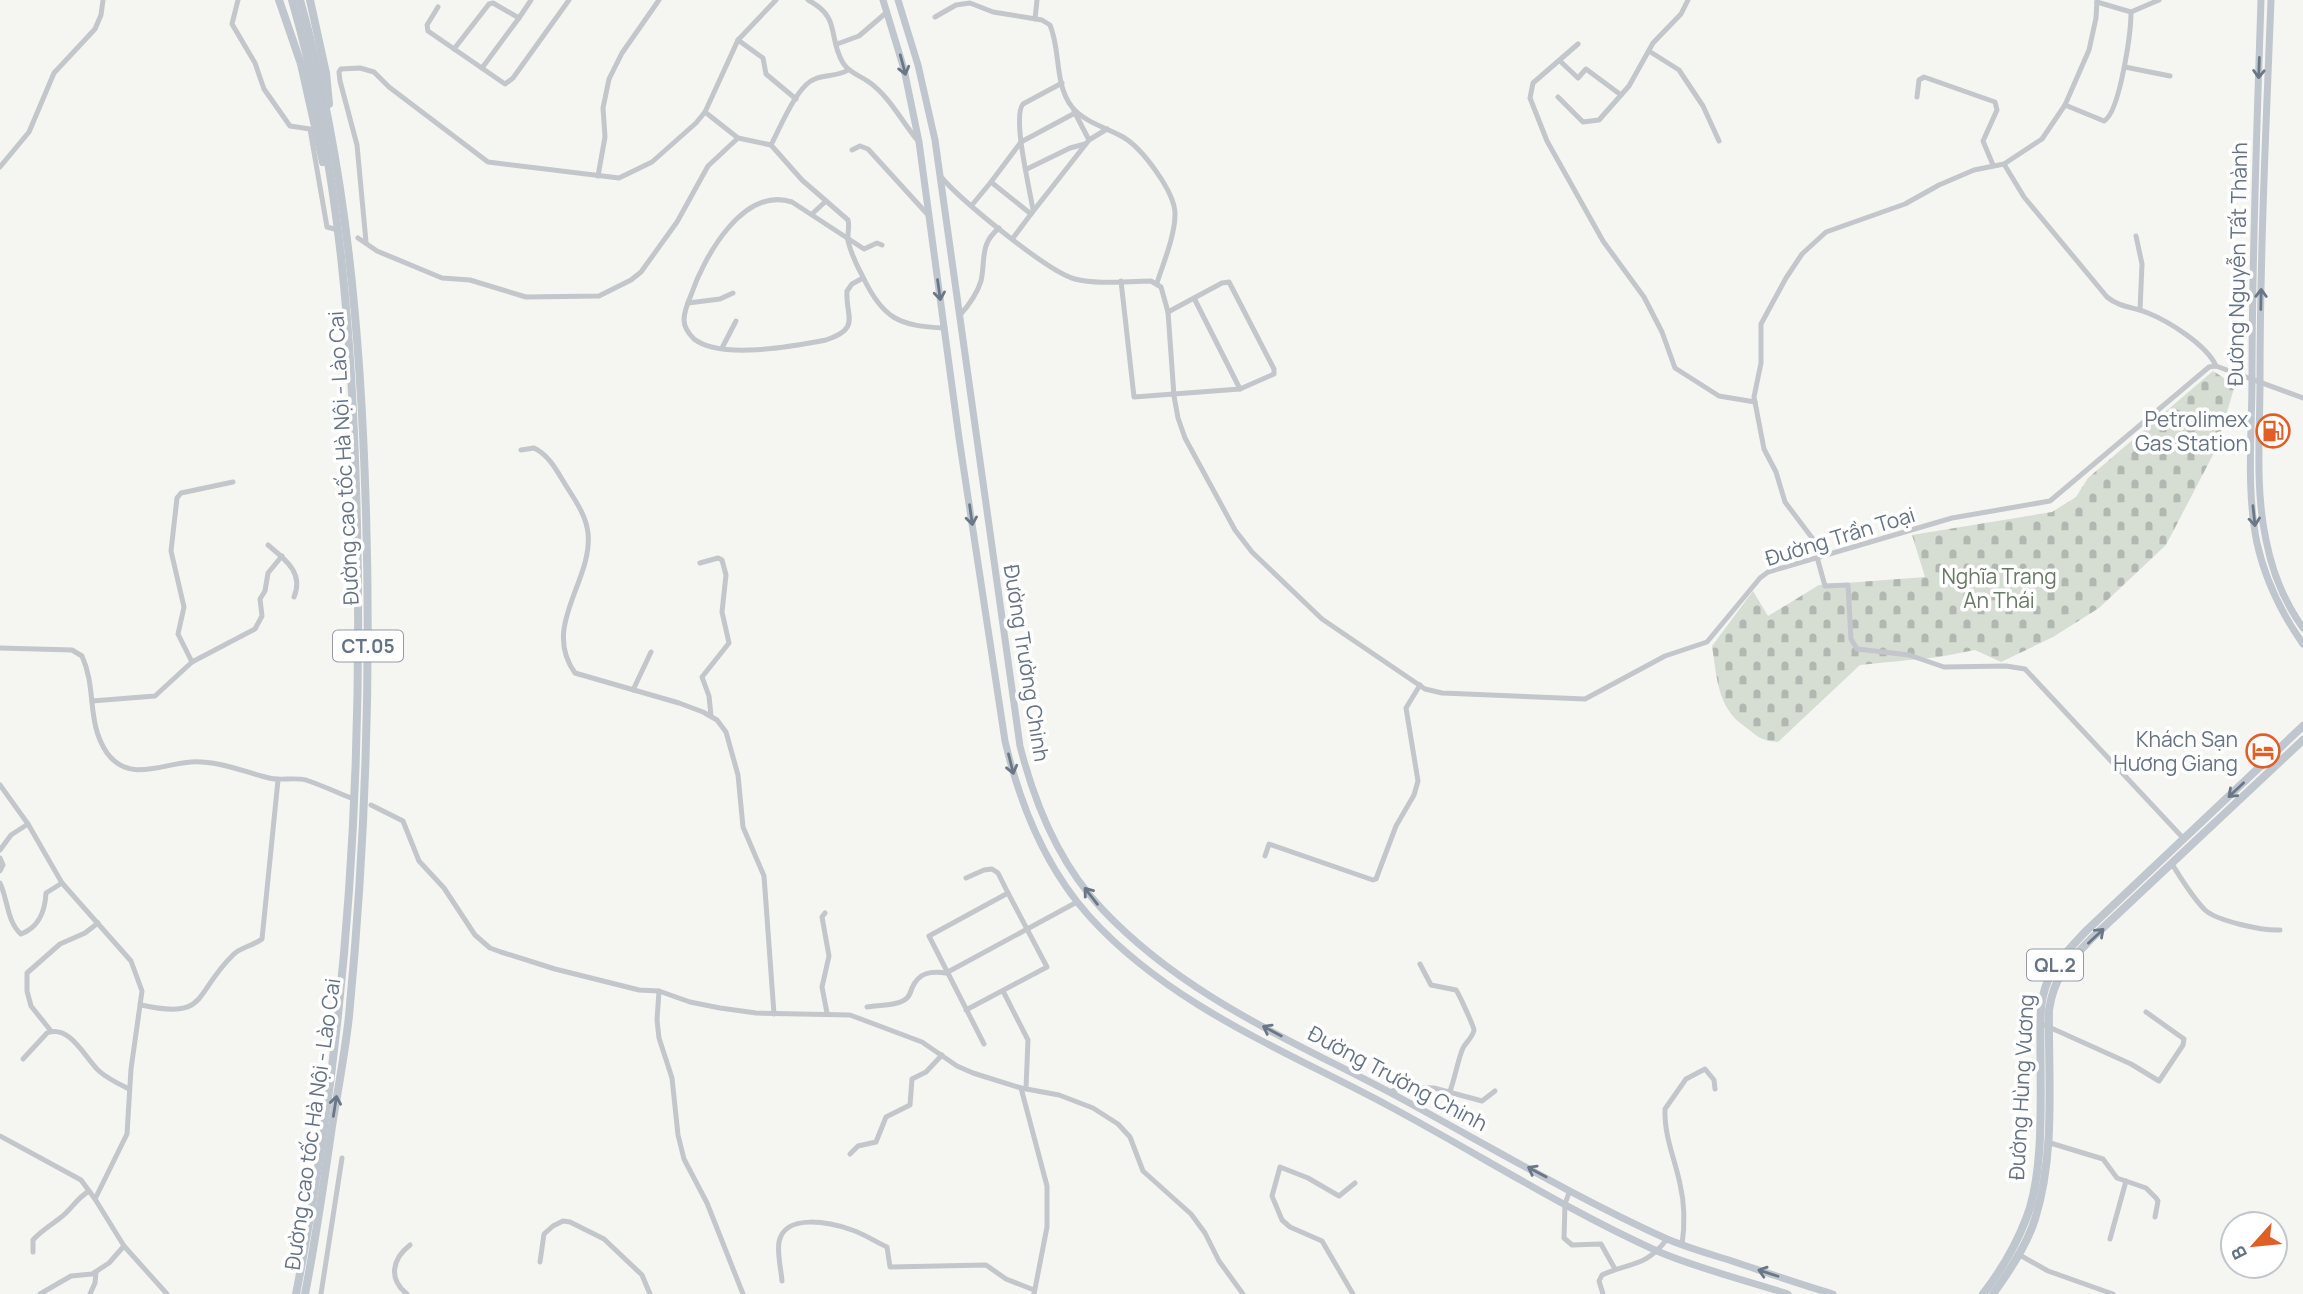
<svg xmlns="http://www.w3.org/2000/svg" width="2303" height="1294" viewBox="0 0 2303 1294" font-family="Manrope,sans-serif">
<defs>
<pattern id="cemetery-stones" width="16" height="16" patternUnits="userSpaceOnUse" patternTransform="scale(1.75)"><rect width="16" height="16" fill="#d6ddd3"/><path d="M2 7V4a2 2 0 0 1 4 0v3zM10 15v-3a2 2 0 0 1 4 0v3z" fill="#b1b8b1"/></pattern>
</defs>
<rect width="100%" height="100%" fill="#f5f6f2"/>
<path fill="url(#cemetery-stones)" d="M2213 371 2235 385 2216 449 2166 545 2099 608 2053 637 2001 662 1975 650 1939 657 1860 665 1778 742C1759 740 1759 737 1744 726 1717 707 1717 677 1712 646L1753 591 1768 616 1819 585 1925 577 1912 535 2052 512 2076 497 2088 478Z"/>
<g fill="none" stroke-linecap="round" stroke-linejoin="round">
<g stroke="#c3c6ca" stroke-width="5">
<path d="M238 0 232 24 255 63 264 89 290 126 310 129 327 227 338 230"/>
<path d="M808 0C842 18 827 36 843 63 849 73 861 76 869 82 890 97 902 122 918 141"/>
<path d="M438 7 427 25 428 31 505 84 513 78 569 0"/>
<path d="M2131 12 2159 0"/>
<path d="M935 17 956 5 970 3 993 12 1042 20 1050 25C1061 51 1054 84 1072 107 1084 122 1107 128 1123 137 1142 148 1176 193 1175 215 1175 235 1163 264 1157 283"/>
<path d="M1035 19 1037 0"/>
<path d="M738 40 763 58 766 74 796 99"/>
<path d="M837 44 859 36 887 12"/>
<path d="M1578 44 1533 83 1530 98 1547 141 1603 241 1644 297 1662 332 1675 368 1719 396 1755 402"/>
<path d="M454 49 489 4 493 3 519 18 531 0"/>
<path d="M1649 51 1679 70 1703 106 1719 141"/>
<path d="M1560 61 1578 78 1586 69 1621 95"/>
<path d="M2125 67 2170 76"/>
<path d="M482 68 519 18"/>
<path d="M1558 97 1583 122 1599 120 1629 86 1653 43 1681 14 1688 0"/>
<path d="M1917 97 1919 80 1924 77 1995 102 1997 110 1983 141 1993 165"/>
<path d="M2065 105 2104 121C2120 112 2131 32 2131 12L2097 2"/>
<path d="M1074 111 1089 140"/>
<path d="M705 112 738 138 771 145 802 180 848 220C850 227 847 234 848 241 851 253 857 266 863 277 883 319 899 326 945 328"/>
<path d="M771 145C780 128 797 85 815 79 826 74 837 77 848 70"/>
<path d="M852 150 860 146 868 149 929 216"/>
<path d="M2004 164 2024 197 2107 297C2119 307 2133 307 2148 313 2168 321 2207 345 2216 366"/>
<path d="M0 167 29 132 54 73 95 29 101 15 103 0"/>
<path d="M1027 169 1070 148 1085 144"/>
<path d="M598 176 605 137 603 108 609 79 622 53 659 0"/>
<path d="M942 178C962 201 1048 272 1075 279 1098 285 1127 281 1151 281L1161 287 1168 312 1174 396 1178 418 1185 438 1235 530 1252 552 1322 619 1425 689 1442 693 1585 699 1665 656 1707 642 1760 578 1768 572 1952 518 2050 501 2209 367 2216 366 2303 398"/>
<path d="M991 182 1021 142 1075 113"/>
<path d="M972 205 991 182 1031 214 1013 238"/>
<path d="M1033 210C1030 190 1012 117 1023 104L1062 83"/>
<path d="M812 214 826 201"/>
<path d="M1031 214 1089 140 1107 129"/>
<path d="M2136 236 2142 264 2140 310"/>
<path d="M358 238 377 251 442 278 470 280 526 297 599 296 631 280 641 272 677 222 708 166 738 138"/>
<path d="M366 242 357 145 340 81 339 72 341 69 360 68 374 72 389 87 488 162 619 178 652 162 696 123 705 112 738 40 776 0"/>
<path d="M863 278 852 284 847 291C845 316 862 328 826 340 794 346 721 360 694 339 689 334 684 327 684 320 684 312 688 302 691 295 704 257 743 186 792 202L864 249 877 243 882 245"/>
<path d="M1121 281 1134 397 1240 389 1274 374V369L1229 282 1222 283 1168 312"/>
<path d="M1194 298 1240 389"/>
<path d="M688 303 720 299 733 293"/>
<path d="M960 315C969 305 977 294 981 281 986 258 979 245 999 228"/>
<path d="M722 348 736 321"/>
<path d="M521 450 534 448C549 455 557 471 565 484 575 500 586 515 588 533 593 581 541 626 575 673L679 703 703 712 717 720 726 732 738 775 743 827 764 876 774 1014"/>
<path d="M268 545C286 560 304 573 294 597"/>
<path d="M1825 555 1785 502 1776 472 1764 449 1754 397 1761 363V324L1786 278 1802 254 1826 232 1905 204 1939 185 1974 170 2004 164 2042 139 2065 105 2089 50 2096 18 2097 0"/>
<path d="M1817 557 1825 586 1848 585 1851 639 1857 649 1909 655 1944 667 2006 666 2025 669 2184 839"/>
<path d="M700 563 718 558 722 560 726 575 722 612 729 643 702 677 709 696 711 716"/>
<path d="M0 648 72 650 82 656C97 689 86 722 107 753 129 783 161 764 191 762 216 760 245 772 269 778 281 781 294 777 306 780 321 785 336 792 351 798"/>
<path d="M192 662 178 634 184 607 171 551 177 498 181 493 233 482"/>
<path d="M633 690 651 652"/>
<path d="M92 701 155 696 192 662 255 629 262 616 260 599 265 591 268 573 282 556"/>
<path d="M0 785 28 824 62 883 131 961 142 991 131 1069 127 1134 95 1199 124 1246 167 1294"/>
<path d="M371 805 403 821 419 861 444 888 475 935 490 948 501 952 555 969 639 990 659 991 690 1002 720 1008 756 1013 850 1015 922 1042 957 1066 973 1073 1021 1088 1059 1095 1093 1108 1118 1124 1130 1137 1143 1171 1191 1214 1205 1233 1219 1261 1243 1294"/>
<path d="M0 850 11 835 28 824"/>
<path d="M1265 856 1269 844 1373 880 1376 879 1396 826 1414 795 1418 781 1406 708 1420 685"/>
<path d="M0 858 3 865 0 871"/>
<path d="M2172 864C2182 880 2192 897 2205 910 2217 921 2263 931 2280 930"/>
<path d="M966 878 984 870 992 869 998 873 1008 893"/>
<path d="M0 883C8 900 7 922 21 934 39 927 45 912 46 893L62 883"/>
<path d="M825 913 822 917 829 956 822 987 827 1013"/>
<path d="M1420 964 1431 985 1456 990C1459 994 1474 1027 1474 1030 1473 1037 1466 1042 1463 1048 1458 1059 1455 1078 1450 1091"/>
<path d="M659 991 657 1020 659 1038 672 1078 678 1135 684 1159 707 1203 743 1294"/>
<path d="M1003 991 1028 1040 1026 1088"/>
<path d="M141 1005C209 1020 193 994 233 955 240 947 253 946 262 939L278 780"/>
<path d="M867 1007C878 1005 899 1006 907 998 910 995 911 991 912 988 919 972 931 971 946 973L1077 902"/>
<path d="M966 1010 1047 967 1008 893 929 936 984 1044"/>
<path d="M2040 1023 2131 1064 2159 1081 2183 1045 2184 1039 2146 1012"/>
<path d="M51 1031 31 1006 27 991V973L60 944 85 933 98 923"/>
<path d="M23 1059 47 1033C70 1024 85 1058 99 1071 108 1079 119 1084 129 1089"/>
<path d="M1021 1088 1047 1186V1227L1034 1294"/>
<path d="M1389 1092 1403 1087 1434 1088 1482 1101 1495 1091"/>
<path d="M0 1136 81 1180 95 1199"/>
<path d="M2047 1142 2103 1159 2117 1178 2146 1188 2156 1198 2158 1201 2155 1217"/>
<path d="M850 1154 858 1146 876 1142 886 1117 910 1105 912 1079 926 1072 942 1055"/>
<path d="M1570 1190 1565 1204 1564 1238 1572 1245 1601 1244 1615 1269"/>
<path d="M2110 1239 2126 1181"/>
<path d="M1682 1245C1685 1224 1685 1205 1680 1184 1675 1159 1664 1136 1665 1109L1686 1079 1705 1069 1714 1080 1715 1089"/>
<path d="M33 1252V1240C41 1231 50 1226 60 1218 71 1210 77 1198 89 1191"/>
<path d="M2018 1254 2048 1271 2113 1294"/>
<path d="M540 1262 544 1234 553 1226 563 1221 570 1222 604 1239 642 1275 650 1294"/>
<path d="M782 1281C781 1269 777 1253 779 1242 785 1212 832 1223 852 1230 864 1234 876 1242 887 1247L890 1267 986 1265 1006 1279 1034 1290"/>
<path d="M40 1294 71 1276 92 1274 109 1263 124 1246"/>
<path d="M90 1294 95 1283 96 1272"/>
<path d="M321 1294 342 1158"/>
<path d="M407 1294C388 1279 392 1259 410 1245"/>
<path d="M1353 1294 1322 1241 1290 1227 1282 1220 1272 1196 1280 1167 1308 1178 1339 1196 1355 1183"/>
<path d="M1603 1294 1599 1281 1602 1275C1630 1262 1645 1268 1667 1239"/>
</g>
<g stroke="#c0c6cd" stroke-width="7">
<path d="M883 0 904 69 919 142 959 438 1005 741C1020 805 1045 867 1089 916 1169 1005 1284 1050 1387 1105 1477 1153 1564 1209 1657 1251 1699 1269 1745 1280 1788 1294"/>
<path d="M898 0 918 65 935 140 1020 746C1035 805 1059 864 1102 909 1184 996 1287 1038 1391 1093 1482 1142 1572 1196 1667 1239 1688 1248 1710 1254 1732 1261 1765 1272 1799 1284 1833 1294"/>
<path d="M2261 0C2257 126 2252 252 2252 378 2252 432 2246 490 2257 543 2265 579 2282 614 2303 644"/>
<path d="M2271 0C2266 127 2260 254 2260 382 2260 434 2255 489 2266 540 2272 571 2285 603 2303 628"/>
</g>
<g stroke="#c0c6cd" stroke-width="8">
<path d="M279 0 301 64 323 162"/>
<path d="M292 0C341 170 353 348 357 525 363 782 346 1041 296 1294"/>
<path d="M300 0C347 167 361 339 366 512 371 680 365 849 349 1016 345 1053 338 1089 332 1126 324 1182 316 1238 305 1294"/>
<path d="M310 0 326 73 329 104"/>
<path d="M1983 1294C2000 1272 2016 1245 2026 1219 2048 1164 2038 1069 2041 1008 2045 972 2061 958 2085 932L2303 726"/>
<path d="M1993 1294C2009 1272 2027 1245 2035 1219 2056 1152 2048 1078 2049 1010 2054 976 2068 963 2091 939L2303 740"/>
</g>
</g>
<defs><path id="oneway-shaft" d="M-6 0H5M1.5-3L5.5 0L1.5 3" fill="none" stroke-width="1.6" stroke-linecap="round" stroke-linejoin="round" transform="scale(1.75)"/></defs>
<g stroke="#6a7787">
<use href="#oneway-shaft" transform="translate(903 65) rotate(75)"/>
<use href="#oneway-shaft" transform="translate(2259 68) rotate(92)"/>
<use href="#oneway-shaft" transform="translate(939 290) rotate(82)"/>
<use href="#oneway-shaft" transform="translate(2261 299) rotate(-89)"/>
<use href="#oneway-shaft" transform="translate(971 515) rotate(82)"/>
<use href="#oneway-shaft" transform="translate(2254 516) rotate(84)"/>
<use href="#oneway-shaft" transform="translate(1011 764) rotate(76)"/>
<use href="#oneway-shaft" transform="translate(2236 790) rotate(137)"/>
<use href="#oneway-shaft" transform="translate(1091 896) rotate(-128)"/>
<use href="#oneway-shaft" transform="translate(2096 936) rotate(-43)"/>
<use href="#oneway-shaft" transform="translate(1272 1031) rotate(-152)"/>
<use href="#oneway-shaft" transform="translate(335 1106) rotate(-81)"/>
<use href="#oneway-shaft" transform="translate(1537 1172) rotate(-152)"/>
<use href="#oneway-shaft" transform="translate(1768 1273) rotate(-162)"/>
</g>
<defs>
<symbol id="fuel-ring" viewBox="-11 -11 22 22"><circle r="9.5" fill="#fff" stroke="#e15f27" stroke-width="1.5"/><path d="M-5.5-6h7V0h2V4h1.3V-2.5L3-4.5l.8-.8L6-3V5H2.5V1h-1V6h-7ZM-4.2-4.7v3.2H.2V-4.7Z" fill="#e15f27"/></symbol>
<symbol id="hotel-ring" viewBox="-11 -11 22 22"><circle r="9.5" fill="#fff" stroke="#e15f27" stroke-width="1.5"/><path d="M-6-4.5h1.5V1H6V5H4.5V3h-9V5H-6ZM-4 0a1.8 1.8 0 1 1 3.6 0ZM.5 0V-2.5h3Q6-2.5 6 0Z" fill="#e15f27"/></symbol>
</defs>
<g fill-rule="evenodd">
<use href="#fuel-ring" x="2254" y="412" width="38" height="38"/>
<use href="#hotel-ring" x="2244" y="732" width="38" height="38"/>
</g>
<g text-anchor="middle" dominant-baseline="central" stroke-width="7" stroke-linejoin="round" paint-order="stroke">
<g fill="#fff" stroke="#939da8" stroke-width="2">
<rect x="333" y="630.5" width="70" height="31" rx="5"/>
<rect x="2027" y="949.5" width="56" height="31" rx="5"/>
</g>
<g font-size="19" font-weight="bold" fill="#657383">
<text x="368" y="646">CT.05</text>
<text x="2055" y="965">QL.2</text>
</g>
<g font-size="21" fill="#657383" stroke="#fff">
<text transform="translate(2237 264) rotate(-89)">Đường Nguyễn Tất Thành</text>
<text transform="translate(343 458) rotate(-93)">Đường cao tốc Hà Nội - Lào Cai</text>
<text transform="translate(1840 536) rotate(-17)">Đường Trần Toại</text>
<text transform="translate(1027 663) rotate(81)">Đường Trường Chinh</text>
<text transform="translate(1398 1078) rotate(28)">Đường Trường Chinh</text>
<text transform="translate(2021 1087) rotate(-87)">Đường Hùng Vương</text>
<text transform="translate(312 1124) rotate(-82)">Đường cao tốc Hà Nội - Lào Cai</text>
</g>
<g font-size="21" fill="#657383" stroke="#fff" text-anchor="end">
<text x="2248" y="419">Petrolimex<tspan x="2248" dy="24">Gas Station</tspan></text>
<text x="2238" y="739">Khách Sạn<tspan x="2238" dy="24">Hương Giang</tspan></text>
</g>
<g font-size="21" fill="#677a64" stroke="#fff">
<text x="1999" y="576">Nghĩa Trang<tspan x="1999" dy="24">An Thái</tspan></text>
</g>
</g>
<g transform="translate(2254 1245) rotate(243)"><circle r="33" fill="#ffffff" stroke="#c1c7cd" stroke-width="2"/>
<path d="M0-5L12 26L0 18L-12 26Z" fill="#e15f27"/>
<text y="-10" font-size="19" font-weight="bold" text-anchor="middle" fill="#657383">B</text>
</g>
</svg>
